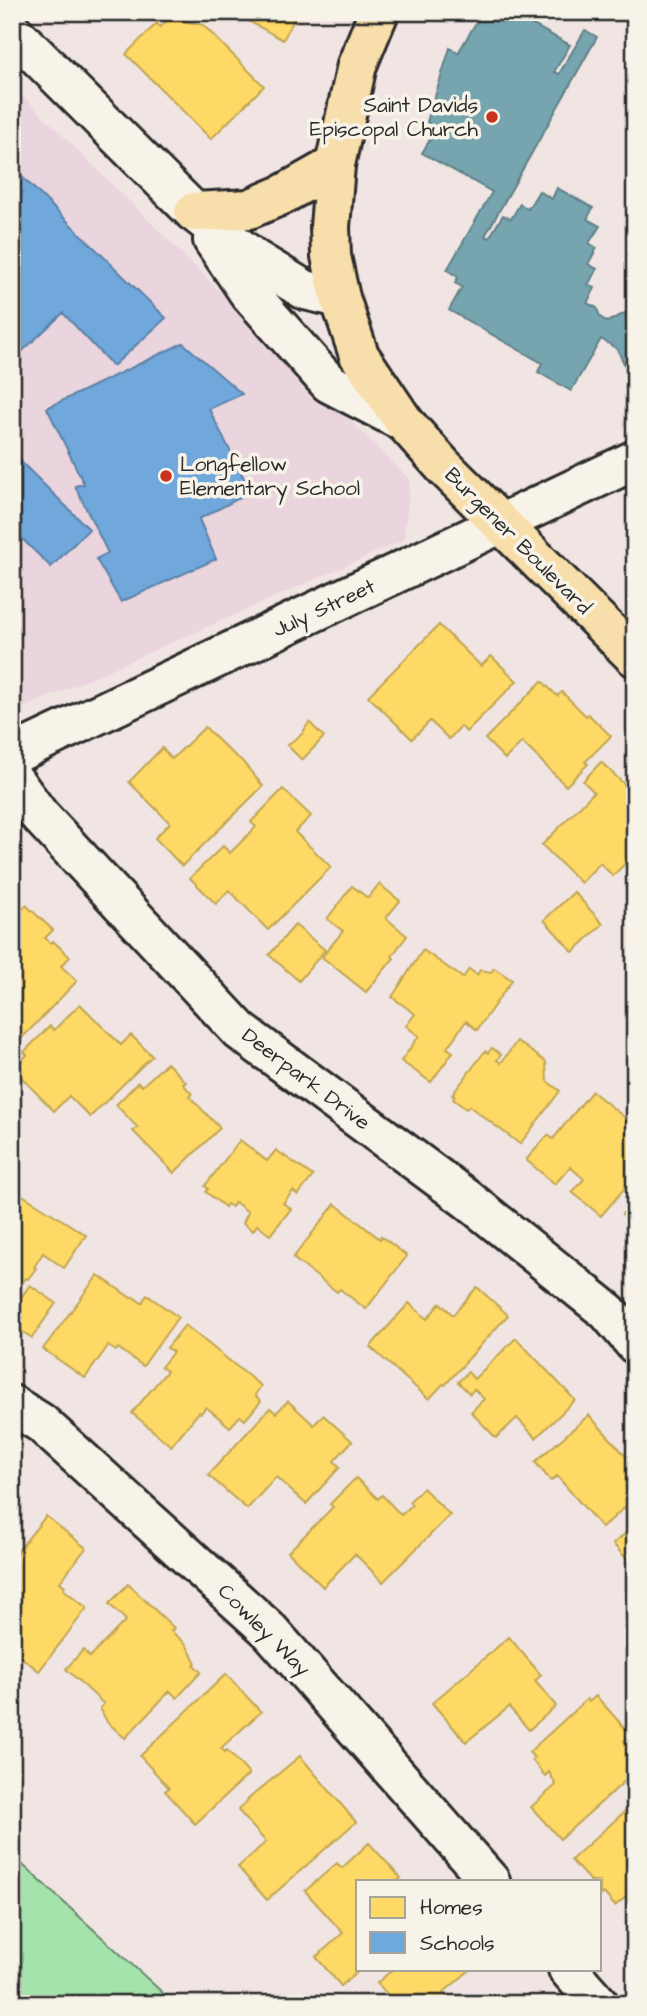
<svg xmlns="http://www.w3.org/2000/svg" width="647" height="2016" viewBox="0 0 647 2016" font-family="'Architects Daughter',sans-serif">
<rect width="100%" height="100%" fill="#f1e5e3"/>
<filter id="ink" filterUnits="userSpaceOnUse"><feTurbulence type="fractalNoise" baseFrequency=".0143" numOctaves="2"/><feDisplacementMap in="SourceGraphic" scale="14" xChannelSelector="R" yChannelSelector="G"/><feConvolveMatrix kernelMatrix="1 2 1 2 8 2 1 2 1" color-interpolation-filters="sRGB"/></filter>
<g filter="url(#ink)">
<path fill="#ead4dd" d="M12 85 410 480 404 540 12 713Z"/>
<path fill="#a4e3ab" stroke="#68876b" stroke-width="2" d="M12 1855 175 2004H12Z"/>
<g fill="#ffd966" stroke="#bfa554" stroke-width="2">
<path d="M232 12H298L283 40Z"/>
<path d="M170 18 203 25 264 86 211 139 126 54 157 23 160 27Z"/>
<path d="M635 84V107L626 88Z"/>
<path d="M439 625 481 666 491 656 517 681 466 732 461 726 449 739 430 721 412 739 368 696Z"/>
<path d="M542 681 557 696 562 692 586 716 588 714 611 736 585 762 588 764 566 786 522 742 505 759 485 739Z"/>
<path d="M309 722 324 737 302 760 287 745 302 734Z"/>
<path d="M205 727 227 749 242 761 263 786 182 866 155 838 170 823 129 782 162 748 172 759Z"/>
<path d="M601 762 628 788 635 782V858L632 856 613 876 600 863 581 883 542 845 594 792 583 781Z"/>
<path d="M283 789 311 816 295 832 331 867 268 930 229 890 216 904 190 878 223 846 230 853 256 827 251 822Z"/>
<path d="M379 884 400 901 386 918 407 936 392 956 394 958 366 992 322 957 343 931 327 919 352 886 368 898Z"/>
<path d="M574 892 603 924 573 952 544 920Z"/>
<path d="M26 905 53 930 45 938 51 943 53 941 70 957 61 966 77 981 20 1040 12 1032V920Z"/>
<path d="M295 925 325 950 299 981 269 955Z"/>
<path d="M423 950 463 978 469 969 477 975 480 970 491 972 494 968 512 980 477 1030 466 1021 447 1048 453 1052 431 1082 401 1061 419 1036 406 1026 415 1014 392 997Z"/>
<path d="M80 1004 121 1045 131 1035 152 1056 90 1117 69 1096 54 1111 13 1069 27 1055 24 1052 50 1026 54 1030Z"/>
<path d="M517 1041 546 1062 547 1081 560 1091 520 1144 469 1106 466 1109 453 1099 455 1096 452 1095 485 1051 488 1053 492 1048 501 1055 497 1060 501 1063Z"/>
<path d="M167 1063 186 1082 183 1084 192 1094 189 1096 220 1128 174 1173 133 1131 138 1128 116 1105 138 1082 142 1086Z"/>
<path d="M592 1091 635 1126V1176L601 1216 572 1192 584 1179 570 1167 555 1184 526 1160 548 1135 553 1139Z"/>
<path d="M240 1140 267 1161 276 1150 313 1176 298 1195 293 1191 283 1203 291 1209 270 1235 257 1225 253 1231 243 1223 248 1212 235 1202 232 1207 227 1204 225 1207 206 1192 208 1189 205 1186Z"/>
<path d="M21 1194 86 1235 64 1268 43 1253 34 1267 36 1268 28 1279 26 1278 12 1299V1207Z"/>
<path d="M635 1201V1226L622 1214Z"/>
<path d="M335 1204 380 1239 381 1236 407 1256 366 1309 340 1289 337 1292 293 1258Z"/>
<path d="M98 1275 131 1298 133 1297 142 1303 147 1295 178 1317 143 1366 118 1348 116 1351 108 1346 85 1378 43 1349Z"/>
<path d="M30 1285 56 1303 32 1338 12 1325V1310Z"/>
<path d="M477 1287 508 1315 445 1385 443 1384 429 1399 370 1347 409 1303 427 1319 440 1303 453 1315Z"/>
<path d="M185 1325 261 1386 255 1395 261 1401 245 1420 240 1416 230 1427 206 1407 201 1413 199 1412 171 1446 132 1413 167 1371 161 1367 173 1352 167 1348Z"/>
<path d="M516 1338 575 1400 536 1438 517 1418 496 1438 471 1412 484 1399 474 1389 470 1394 458 1382 468 1372 474 1379Z"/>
<path d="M288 1401 314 1425 323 1415 352 1441 334 1461 340 1467 306 1504 276 1477 247 1509 208 1475 270 1408 276 1413Z"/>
<path d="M589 1415 635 1466V1498L602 1528 557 1476 551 1481 535 1462Z"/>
<path d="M356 1478 378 1499 382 1495 401 1515 412 1505 409 1502 423 1488 450 1515 383 1582 355 1554 323 1587 288 1552 333 1507 330 1504Z"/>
<path d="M46 1516 86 1548 60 1582 65 1586 63 1589 87 1608 39 1671 12 1650V1558Z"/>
<path d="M635 1525V1568L613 1544Z"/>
<path d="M128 1584 174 1628 171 1631 186 1644 196 1663 194 1665 201 1672 177 1698 170 1691 125 1738 107 1722 100 1708 104 1704 66 1669 83 1650 90 1657 126 1620 109 1604Z"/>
<path d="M509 1637 541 1675 535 1681 556 1706 529 1730 509 1707 466 1742 432 1703Z"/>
<path d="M226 1674 261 1712 221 1748 225 1752 227 1750 249 1774 195 1824 165 1791 169 1788 140 1756Z"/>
<path d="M596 1696 631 1735 624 1741 635 1753V1772L560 1839 531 1807 556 1785 549 1772 545 1776 532 1760 534 1758 529 1752 587 1699 589 1702Z"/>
<path d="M300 1756 356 1822 267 1900 238 1867 266 1842 238 1810 248 1801 247 1800Z"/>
<path d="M632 1805 635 1808V1889L615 1906 604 1893 602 1895 600 1892V1881H590L571 1860Z"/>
<path d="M369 1843 401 1878 397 1881H358V1969H361L341 1986 316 1957 343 1933 305 1891 337 1863 342 1868Z"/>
<path d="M393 1969H471L443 1993 453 2004H396L377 1983Z"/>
</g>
<g fill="#6fa8dc" stroke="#5b82a7" stroke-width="2">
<path d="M12 167 166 318 113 366 63 313 12 361Z"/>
<path d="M183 343 242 394 209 409 251 492 199 519 216 559 121 602 96 559 108 553 75 486 84 484 47 408Z"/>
<path d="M12 453 89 529 51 567 12 529Z"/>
</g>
<path fill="#76a5af" stroke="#608087" stroke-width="2" d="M479 12H507L506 14 522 23 524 20 570 45 554 72 559 74 585 30 597 37 485 236 489 238 503 215 511 219 520 204 528 209 539 191 552 199 557 188 593 208 587 219 600 226 589 243 597 248 588 264 597 269 588 285 595 288 587 303 597 308 600 317 607 322 635 308V376L631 378 617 349 601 339 571 391 538 372 542 363 449 310 462 287 455 283 458 277 447 270 492 192 422 153 437 128 427 122 450 48 458 53 480 16 478 15Z"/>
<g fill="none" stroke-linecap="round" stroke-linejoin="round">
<defs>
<g id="minor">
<path d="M12 31 194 212 254 259 305 290 340 298"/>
<path d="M213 240 249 293 329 383 404 422"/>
<path d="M12 755 635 460"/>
<path d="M12 778 39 815 240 1031 467 1199 608 1312 635 1344"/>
<path d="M12 1405 41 1423 270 1631 490 1881"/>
<path d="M568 1969 599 2004"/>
</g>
<g id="major">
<path d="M379 12 357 65 335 165 330 227 331 256 340 298 359 355 404 422 444 467 635 657"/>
<path d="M194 212 249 209 282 195 335 165"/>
</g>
</defs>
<use href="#minor" stroke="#2b2b2b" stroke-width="44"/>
<use href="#major" stroke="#2b2b2b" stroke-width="44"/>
<use href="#minor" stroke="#f7f3e8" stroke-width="38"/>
<use href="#major" stroke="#f8deab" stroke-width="38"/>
</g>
</g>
<g fill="#c8321e" stroke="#f7f3e8" stroke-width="2.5">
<circle cx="492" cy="117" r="7"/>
<circle cx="166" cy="476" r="7"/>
</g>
<g text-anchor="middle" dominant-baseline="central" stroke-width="7" stroke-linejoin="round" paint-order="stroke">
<g font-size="21" fill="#2b2b2b" stroke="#f7f3e8" text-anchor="end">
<text x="478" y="105">Saint Davids<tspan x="478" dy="24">Episcopal Church</tspan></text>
<text x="180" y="464" text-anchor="start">Longfellow<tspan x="180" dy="24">Elementary School</tspan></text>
</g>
<g font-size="21" fill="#2b2b2b" stroke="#f7f3e8">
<text transform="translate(518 541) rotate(45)">Burgener Boulevard</text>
<text transform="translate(324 608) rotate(-25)">July Street</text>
<text transform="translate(306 1079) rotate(37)">Deerpark Drive</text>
<text transform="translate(264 1630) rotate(45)">Cowley Way</text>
</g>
</g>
<rect width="647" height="2016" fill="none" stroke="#f7f3e8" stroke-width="42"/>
<rect x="21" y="21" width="605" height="1974" fill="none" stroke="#2b2b2b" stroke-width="2.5" filter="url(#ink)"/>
<rect x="356" y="1880" width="245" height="91" fill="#f7f3e8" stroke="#a5a39c" stroke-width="2"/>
<rect x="370" y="1897" width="35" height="21" fill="#ffd966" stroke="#a5a39c" stroke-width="2"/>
<text x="420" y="1914" font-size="21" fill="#2b2b2b">Homes</text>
<rect x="370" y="1932" width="35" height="21" fill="#6fa8dc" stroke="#a5a39c" stroke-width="2"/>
<text x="420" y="1950" font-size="21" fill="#2b2b2b">Schools</text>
</svg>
